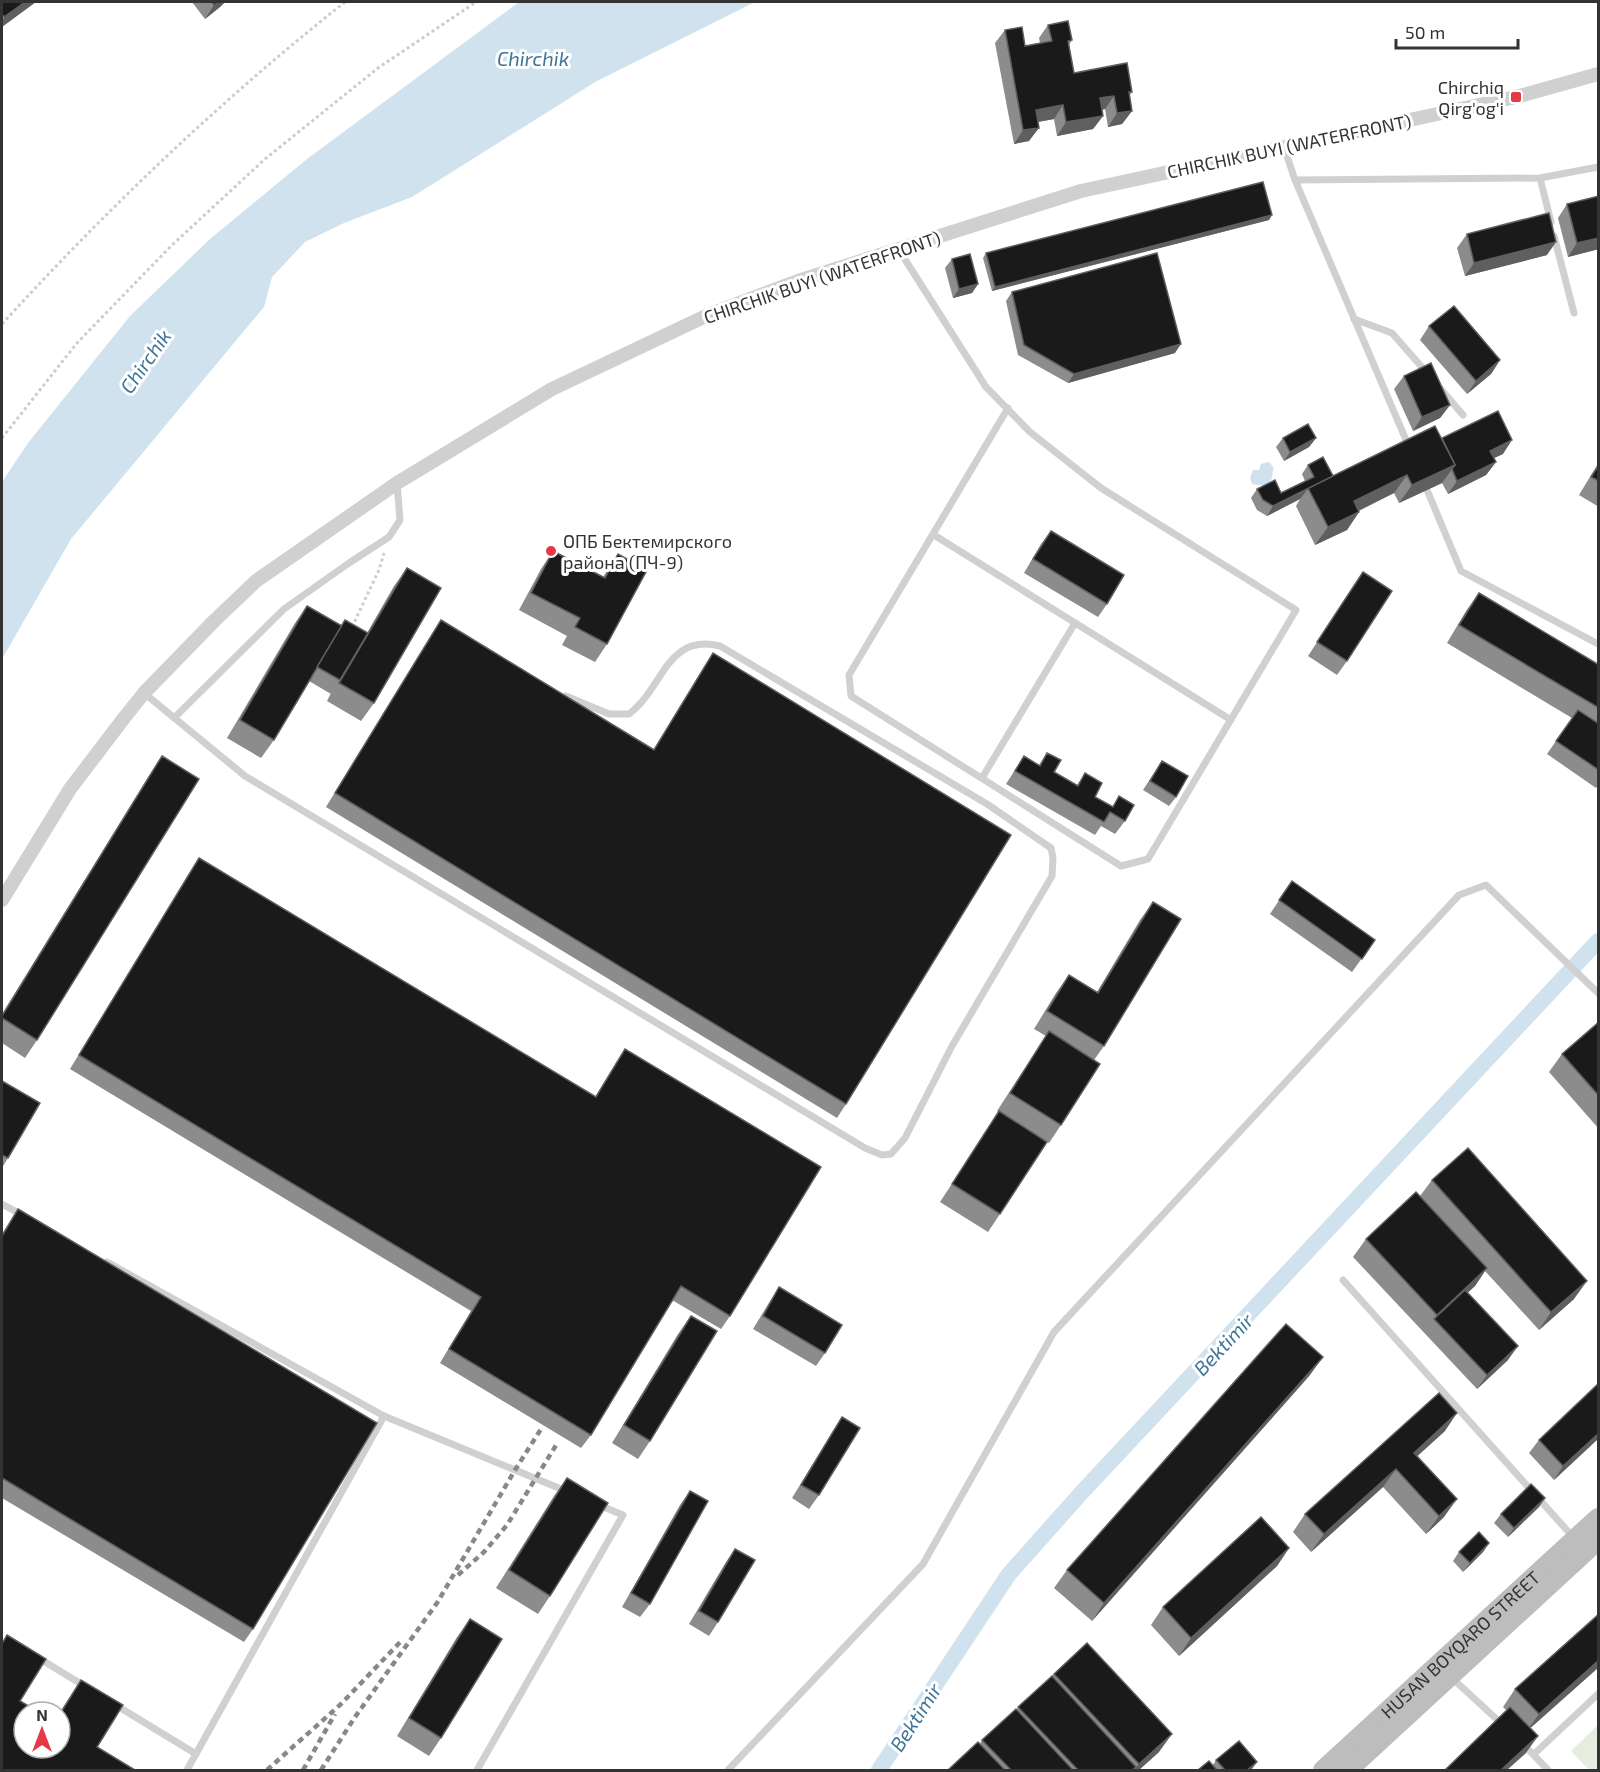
<svg xmlns="http://www.w3.org/2000/svg" width="1600" height="1772" viewBox="0 0 1600 1772" font-family="'Exo 2',sans-serif">
<rect width="100%" height="100%" fill="#fff"/>
<path fill="#e6ecdf" d="M1598 1725V1770H1589L1571 1751Z"/>
<g fill="#cfe2ee">
<path d="M519 2H755L597 81 412 197 344 223 305 242 272 277 264 307 71 539 2 659V482L28 443 130 316 210 239 307 159Z"/>
<path d="M1269 462 1274 468C1272 471 1273 474 1272 477 1271 486 1259 486 1252 484L1250 478 1253 470H1259L1261 464Z"/>
</g>
<g fill="none" stroke-linecap="round" stroke-linejoin="round">
<path stroke="#cfe2ee" stroke-width="16" d="M879 1770 1009 1574 1083 1491 1598 941"/>
<g stroke="#cdcdcd" stroke-width="3" stroke-dasharray="3 3" stroke-linecap="butt">
<path d="M2 324C108 208 222 99 345 2"/>
<path d="M2 438 77 343 171 246 265 159 378 68 476 2"/>
<path d="M352 627 379 570 384 553"/>
</g>
<g stroke="#d0d0d0" stroke-width="7">
<path d="M1284 147 1295 180 1409 447"/>
<path d="M1540 178 1551 222"/>
<path d="M1295 180 1540 178 1598 167"/>
<path d="M1554 236 1574 313"/>
<path d="M899 250 986 387 1030 432 1101 488 1296 610 1148 859 1121 866 851 696 849 675 1008 408"/>
<path d="M1354 319 1392 333 1427 373"/>
<path d="M1440 388 1463 415"/>
<path d="M1427 490 1461 571 1598 644"/>
<path d="M934 535 1231 720"/>
<path d="M144 693 245 776 865 1148 882 1155 891 1154 905 1138 952 1046 1052 876 1053 858 1051 848 987 804 720 646C666 633 664 688 629 714H609L566 696"/>
<path d="M174 718 284 609 349 563 389 537 400 520 397 483"/>
<path d="M982 778 1075 623"/>
<path d="M2 1204 24 1216"/>
<path d="M107 1262 384 1416 566 1491"/>
<path d="M1343 1280 1573 1537"/>
<path d="M37 1657 86 1687"/>
<path d="M1452 1678 1503 1725"/>
<path d="M114 1704 196 1754"/>
<path d="M1522 1743 1548 1770"/>
<path d="M1534 1754 1598 1694"/>
<path d="M187 1770 384 1416"/>
<path d="M477 1770 623 1515 599 1505"/>
<path d="M728 1770 923 1564 1054 1332 1459 895 1486 885 1598 993"/>
</g>
<path stroke="#d0d0d0" stroke-width="14" d="M2 900 70 789 124 718 144 693 215 620 256 581 397 483 552 389 708 315 798 281 1081 191 1516 97 1598 74"/>
<g stroke="#bdbdbd" stroke-width="20">
<path id="s1" d="M1323 1770 1598 1518"/>
<path d="M1348 1770 1598 1540"/>
</g>
<g stroke="#888" stroke-width="4.5" stroke-dasharray="6 4.5" stroke-linecap="butt">
<path d="M458 1575 484 1552 507 1525 558 1442"/>
<path d="M267 1770 341 1704 403 1639"/>
<path d="M303 1770 335 1714"/>
<path d="M321 1770 355 1717 437 1603 515 1470 541 1429"/>
</g>
</g>
<g fill="#8c8c8c">
<path d="M192 2H225L220 7 205 19Z"/>
<path d="M1048 25 1072 40 1069 45 1074 73 1132 92 1129 96 1132 111 1122 124 1108 127 1105 109 1102 110 1103 116 1093 129 1057 136 1054 119 1038 122 1029 141 1014 144 995 43 1005 30 1025 46 1040 43 1039 38Z"/>
<path d="M1599 196V249L1568 257 1558 218 1567 204Z"/>
<path d="M1272 215 1269 220 992 291 983 258 986 253Z"/>
<path d="M1467 234 1547 255 1465 276 1457 248Z"/>
<path d="M952 259 978 284 972 293 953 298 945 268Z"/>
<path d="M1012 292 1175 353 1068 383 1018 355 1006 301Z"/>
<path d="M1429 326 1500 360 1491 374 1467 394 1420 340Z"/>
<path d="M1404 376 1450 405 1440 418 1413 431 1394 389Z"/>
<path d="M1283 438H1316L1309 447 1284 461 1276 447Z"/>
<path d="M1442 438 1503 454 1494 458 1496 462 1486 475 1448 494 1442 483 1399 503 1394 493 1359 511V512L1347 530 1315 545 1296 506 1300 499 1267 516 1257 510 1251 498 1257 489 1281 493 1305 481 1302 474 1308 465 1333 476Z"/>
<path d="M1599 462V507L1579 495Z"/>
<path d="M1051 531 1107 604 1098 617 1024 573 1041 544Z"/>
<path d="M553 551 603 577 618 554 607 644 595 662 562 645 567 636 519 610 541 569Z"/>
<path d="M407 568 374 703 361 721 327 701 331 693V694L309 681 274 740 261 758 227 738 295 623 307 606 341 625 345 620 367 633 394 586Z"/>
<path d="M1363 572 1347 661 1337 675 1308 656Z"/>
<path d="M1479 593 1599 665V784L1596 788 1547 754 1572 718 1447 643 1466 611Z"/>
<path d="M441 620 654 749 704 667 713 653 846 1104 837 1118 326 807 432 634Z"/>
<path d="M1047 753 1054 772 1077 785 1085 773 1095 797 1112 807 1119 796 1125 821 1115 834 1101 826 1095 835 1006 784 1024 756 1039 765Z"/>
<path d="M162 756 37 1040 25 1058 2 1043V1014L150 774Z"/>
<path d="M1162 761 1176 797 1169 806 1143 790Z"/>
<path d="M199 858 595 1097 616 1063 625 1049 730 1316 721 1329 672 1300 591 1435 581 1448 440 1363 471 1311 70 1069 190 872Z"/>
<path d="M1292 881 1375 940 1352 972 1270 914Z"/>
<path d="M1153 902 1104 1046 1094 1060 1061 1125 1049 1143 1038 1137 1000 1214 988 1232 940 1202 999 1112 997 1111 1046 1036 1034 1029 1056 993 1069 975 1097 992 1140 920Z"/>
<path d="M1599 1022V1129L1549 1072 1562 1054Z"/>
<path d="M2 1081 8 1158 2 1168Z"/>
<path d="M1432 1180 1574 1299 1539 1330 1485 1271 1475 1286 1467 1293 1508 1360 1477 1389 1353 1257 1366 1239 1420 1196Z"/>
<path d="M18 1209 253 1629 244 1642 2 1498V1234Z"/>
<path d="M779 1287 825 1353 816 1366 753 1329 770 1301Z"/>
<path d="M691 1316 650 1441 638 1459 612 1443 678 1334Z"/>
<path d="M1310 1375 1092 1621 1054 1588 1067 1570Z"/>
<path d="M1599 1383V1438L1554 1480 1529 1453 1539 1440Z"/>
<path d="M842 1417 819 1495 809 1509 792 1498 833 1431Z"/>
<path d="M1445 1431 1417 1456 1444 1517 1426 1534 1383 1487 1311 1552 1293 1532 1305 1514Z"/>
<path d="M567 1478 550 1596 538 1614 496 1588 554 1496Z"/>
<path d="M690 1491 650 1604 640 1617 622 1607 680 1505Z"/>
<path d="M1545 1498 1539 1507 1508 1537 1494 1523 1501 1514Z"/>
<path d="M1489 1543 1483 1552 1463 1572 1453 1561 1459 1552Z"/>
<path d="M1289 1548 1277 1566 1179 1656 1151 1625 1163 1607Z"/>
<path d="M735 1549 718 1622 709 1636 689 1624 726 1562Z"/>
<path d="M1599 1614V1667L1530 1728 1538 1736 1525 1754 1507 1711 1503 1707 1515 1689Z"/>
<path d="M470 1619 441 1738 429 1756 397 1736 457 1637Z"/>
<path d="M7 1635 20 1701 60 1748V1712L81 1680 97 1747 2 1770V1643Z"/>
<path d="M1054 1674 1159 1752 1139 1770H948L980 1744 982 1740 1016 1710Z"/>
<path d="M1216 1760 1257 1762 1251 1770H1198L1213 1765Z"/>
</g>
<g fill="#5f5f5f">
<path d="M25 2H36L2 27V21L4 17Z"/>
<path d="M219 2H225L220 7 205 19 214 5Z"/>
<path d="M1114 96 1105 109 1090 112 1100 98Z"/>
<path d="M1063 105 1054 119 1026 124 1036 110Z"/>
<path d="M1132 111 1122 124 1108 127 1117 113Z"/>
<path d="M1103 116 1093 129 1057 136 1066 122Z"/>
<path d="M1039 128 1029 141 1014 144 1023 130Z"/>
<path d="M1272 215 1269 220 992 291 995 287Z"/>
<path d="M1599 238V249L1568 257 1577 243Z"/>
<path d="M1556 242 1547 255 1465 276 1474 263Z"/>
<path d="M978 284 972 293 953 298 959 289Z"/>
<path d="M1181 344 1175 353 1068 383 1074 374Z"/>
<path d="M1500 360 1491 374 1467 394 1476 381Z"/>
<path d="M1450 405 1440 418 1413 431 1422 417Z"/>
<path d="M1316 438 1309 447 1284 461 1290 452Z"/>
<path d="M1512 440 1503 454 1481 464 1490 451Z"/>
<path d="M1496 462 1486 475 1448 494 1457 481Z"/>
<path d="M1455 465 1442 483 1399 503 1412 485Z"/>
<path d="M1407 475 1394 493 1341 519 1354 501Z"/>
<path d="M1307 490 1300 499 1267 516 1273 506Z"/>
<path d="M1359 512 1347 530 1315 545 1328 527Z"/>
<path d="M1487 1268 1475 1286 1436 1322 1434 1319 1437 1315Z"/>
<path d="M1587 1281 1574 1299 1539 1330 1551 1312Z"/>
<path d="M1518 1346 1508 1360 1477 1389 1487 1375Z"/>
<path d="M1323 1357 1310 1375 1092 1621 1104 1603Z"/>
<path d="M1457 1413 1445 1431 1401 1471 1414 1453Z"/>
<path d="M1599 1433V1438L1554 1480 1563 1466Z"/>
<path d="M1396 1469 1383 1487 1311 1552 1324 1534Z"/>
<path d="M1545 1498 1539 1507 1508 1537 1514 1528Z"/>
<path d="M1457 1499 1444 1517 1426 1534 1439 1516Z"/>
<path d="M1489 1543 1483 1552 1463 1572 1470 1563Z"/>
<path d="M1289 1548 1277 1566 1179 1656 1191 1638Z"/>
<path d="M1599 1660V1667L1526 1732 1539 1714Z"/>
<path d="M1172 1734 1159 1752 1139 1770H1134L1139 1764Z"/>
<path d="M1538 1736 1525 1754 1507 1770H1501Z"/>
<path d="M1257 1762 1251 1770H1247Z"/>
</g>
<g fill="#1a1a1a" stroke="#5f5f5f" stroke-width="1.5">
<path d="M2 2H25L4 17 2 14Z"/>
<path d="M212 2H219L214 5Z"/>
<path d="M1068 21 1072 40 1068 41 1074 73 1127 63 1132 92H1129L1132 111 1117 113 1114 96 1100 98 1103 116 1066 122 1063 105 1036 110 1039 128 1023 130 1005 30 1022 27 1025 46 1052 41 1048 25Z"/>
<path d="M1263 182 1272 215 995 287 986 253Z"/>
<path d="M1599 196V238L1577 243 1567 204Z"/>
<path d="M1549 213 1556 242 1474 263 1467 234Z"/>
<path d="M1157 253 1181 344 1074 374 1024 345 1012 292Z"/>
<path d="M970 254 978 284 959 289 952 259Z"/>
<path d="M1454 306 1500 360 1476 381 1429 326Z"/>
<path d="M1431 363 1450 405 1422 417 1404 376Z"/>
<path d="M1498 411 1512 440 1490 451 1496 462 1457 481 1452 469 1455 465 1442 438Z"/>
<path d="M1308 424 1316 438 1290 452 1283 438Z"/>
<path d="M1435 426 1455 465 1412 485 1407 475 1354 501 1359 512 1328 527 1308 488Z"/>
<path d="M1323 457 1333 476 1273 506 1263 500 1257 489 1275 480 1281 493 1314 477 1308 465Z"/>
<path d="M1599 465V481L1591 477Z"/>
<path d="M1051 531 1124 575 1107 604 1033 559Z"/>
<path d="M553 551 605 578 618 554 647 570 607 644 575 627 580 618 531 593Z"/>
<path d="M407 568 441 588 374 703 339 683Z"/>
<path d="M1363 572 1392 591 1347 661 1317 642Z"/>
<path d="M1479 593 1599 665V708L1459 625Z"/>
<path d="M307 606 342 626 274 740 240 720Z"/>
<path d="M345 620 368 633 340 680 317 667Z"/>
<path d="M441 620 654 750 713 653 1011 835 846 1104 335 793Z"/>
<path d="M1578 710 1599 724V770L1556 741Z"/>
<path d="M1047 753 1061 760 1054 772 1078 786 1085 773 1102 783 1095 797 1113 807 1119 796 1134 805 1125 821 1110 812 1104 822 1015 771 1024 756 1040 766Z"/>
<path d="M162 756 199 779 37 1040 2 1018V1016Z"/>
<path d="M1162 761 1188 776 1176 797 1150 781Z"/>
<path d="M199 858 596 1097 625 1049 821 1167 730 1316 681 1286 591 1435 449 1349 481 1297 79 1055Z"/>
<path d="M1292 881 1375 940 1362 959 1279 900Z"/>
<path d="M1153 902 1181 919 1104 1046 1047 1011 1069 975 1098 993Z"/>
<path d="M1599 1022V1096L1562 1054Z"/>
<path d="M1049 1031 1100 1064 1061 1125 1010 1093Z"/>
<path d="M2 1081 40 1103 8 1158 2 1155Z"/>
<path d="M999 1111 1047 1142 1000 1214 952 1184Z"/>
<path d="M1468 1148 1587 1281 1551 1312 1432 1180Z"/>
<path d="M1416 1192 1487 1268 1437 1315 1366 1239Z"/>
<path d="M18 1209 377 1423 253 1629 2 1478V1236Z"/>
<path d="M779 1287 842 1325 825 1353 763 1316Z"/>
<path d="M1465 1290 1518 1346 1487 1375 1434 1319Z"/>
<path d="M691 1316 717 1331 650 1441 624 1425Z"/>
<path d="M1286 1324 1323 1357 1104 1603 1067 1570Z"/>
<path d="M1599 1383V1433L1563 1466 1539 1440Z"/>
<path d="M1439 1393 1457 1413 1414 1453 1457 1499 1439 1516 1396 1469 1324 1534 1305 1514Z"/>
<path d="M842 1417 860 1428 819 1495 801 1485Z"/>
<path d="M567 1478 608 1503 550 1596 509 1570Z"/>
<path d="M1531 1484 1545 1498 1514 1528 1501 1514Z"/>
<path d="M690 1491 708 1501 650 1604 631 1593Z"/>
<path d="M1261 1517 1289 1548 1191 1638 1163 1607Z"/>
<path d="M1479 1532 1489 1543 1470 1563 1459 1552Z"/>
<path d="M735 1549 755 1560 718 1622 699 1611Z"/>
<path d="M1599 1614V1660L1539 1714 1515 1689Z"/>
<path d="M470 1619 502 1639 441 1738 409 1718Z"/>
<path d="M7 1635 46 1659 20 1701 39 1712H24V1748H60V1714L81 1680 123 1705 97 1747 135 1770H2V1644Z"/>
<path d="M1087 1643 1172 1734 1139 1764 1054 1674Z"/>
<path d="M1052 1676 1136 1767 1132 1770H1078L1018 1707Z"/>
<path d="M1510 1707 1538 1736 1501 1770H1445Z"/>
<path d="M1016 1709 1073 1770H1011L982 1740Z"/>
<path d="M1239 1741 1257 1762 1247 1770H1225L1216 1760Z"/>
<path d="M978 1742 1005 1770H948Z"/>
<path d="M1209 1761 1217 1770H1198Z"/>
</g>
<g fill="#e63946" stroke="#fff" stroke-width="2">
<rect x="1510" y="91" width="12" height="12" rx="3"/>
<circle cx="551" cy="551" r="6"/>
</g>
<g text-anchor="middle" dominant-baseline="central" stroke-width="6" stroke-linejoin="round" paint-order="stroke">
<g font-size="18" fill="#333" stroke="#fff" text-anchor="end">
<text x="1504" y="87">Chirchiq<tspan x="1504" dy="21">Qirg'og'i</tspan></text>
<text x="563" y="541" text-anchor="start">ОПБ Бектемирского<tspan x="563" dy="21">района (ПЧ-9)</tspan></text>
</g>
<g font-size="18" fill="#333" stroke="#fff">
<text transform="translate(1289 146) rotate(-12)">CHIRCHIK BUYI (WATERFRONT)</text>
<text transform="translate(822 277) rotate(-19)">CHIRCHIK BUYI (WATERFRONT)</text>
<text stroke="none"><textPath href="#s1" startOffset="186">HUSAN BOYQARO STREET</textPath></text>
</g>
<g font-size="20" font-style="italic" fill="#3f7597" stroke="#fff">
<text x="533" y="58">Chirchik</text>
<text transform="translate(145 361) rotate(-55)">Chirchik</text>
<text transform="translate(1223 1344) rotate(-47)">Bektimir</text>
<text transform="translate(915 1717) rotate(-57)">Bektimir</text>
</g>
</g>
<rect width="1600" height="1772" fill="none" stroke="#333333" stroke-width="6"/>
<g transform="translate(42 1730)"><circle r="28" fill="#ffffff" stroke="#adadad" stroke-width="1.5"/>
<path d="M0-4.5L10 22L0 15L-10 22Z" fill="#e63946"/>
<text y="-9" font-size="16" font-weight="bold" text-anchor="middle" fill="#333333">N</text>
</g>
<path d="M1396 39v9h122v-9" fill="none" stroke="#333333" stroke-width="3"/>
<text x="1405" y="39" font-size="18" fill="#333333" stroke="#ffffff" stroke-width="4.5" paint-order="stroke">50 m</text>
</svg>
